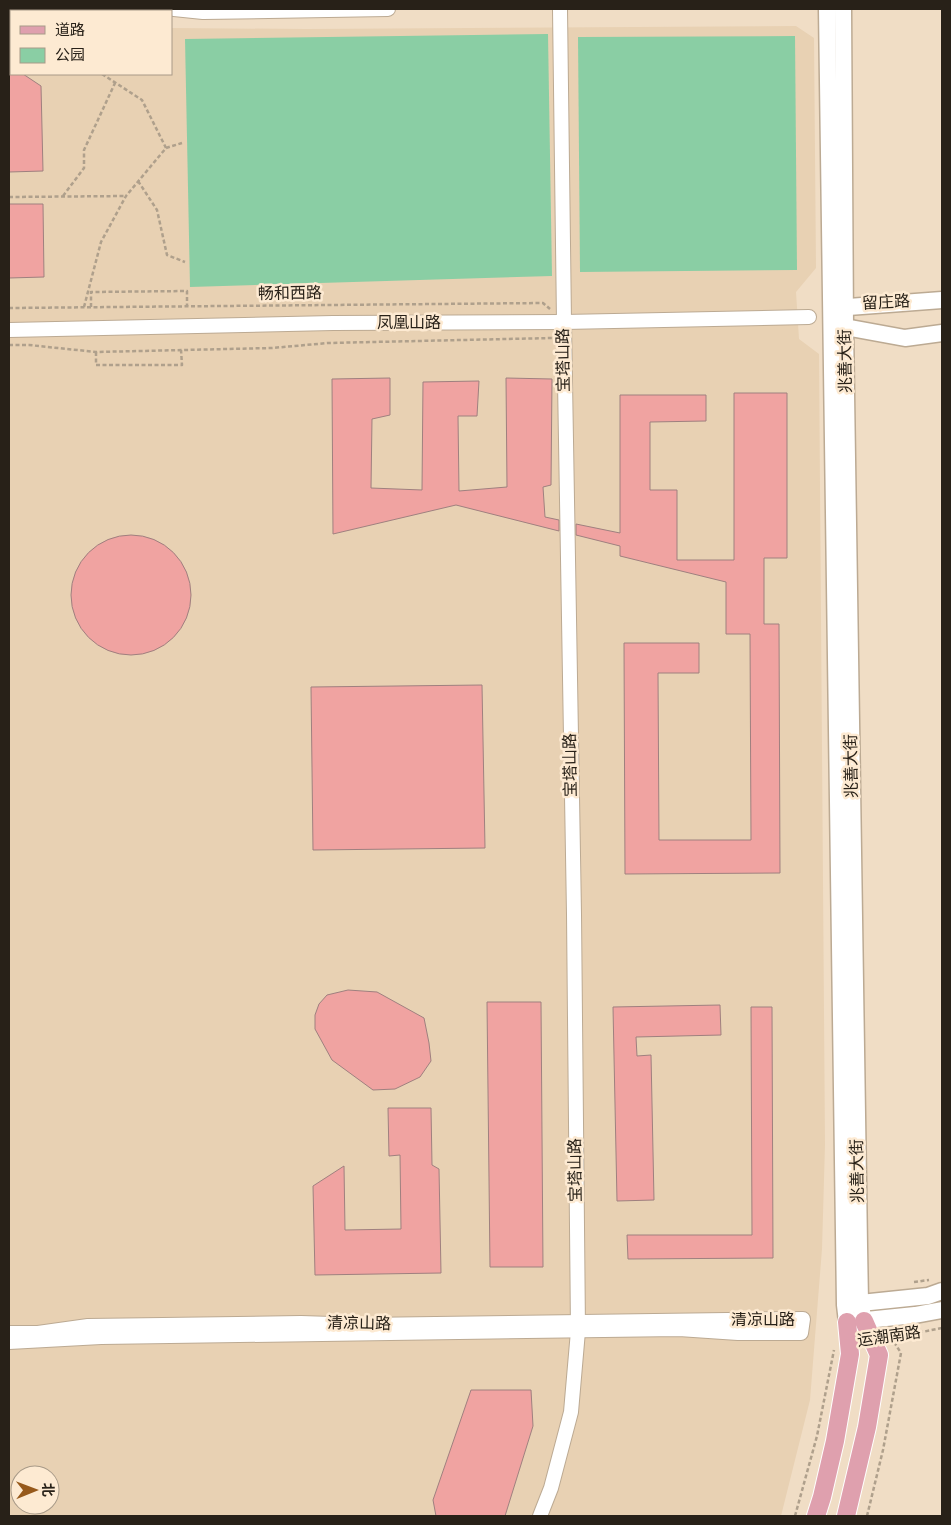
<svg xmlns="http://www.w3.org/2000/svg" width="951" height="1525" viewBox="0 0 951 1525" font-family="'Sofia Sans Condensed','Noto Sans SC',sans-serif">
<rect width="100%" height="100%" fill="#f0ddc5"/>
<path fill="#e8d1b3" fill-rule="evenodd" d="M9 9H111L117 11H11V74H171V28L306 29 796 26 814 38 816 268 796 292 799 339 819 354 825 1145 822 1249 810 1400 781 1516H9ZM20 1475H50V1505H20Z"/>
<g fill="#8acea4">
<path d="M548 34 552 276 190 287 185 39Z"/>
<path d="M795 36 797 270 580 272 578 37Z"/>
</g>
<g fill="#f0a3a1" stroke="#9f807f">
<path d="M9 74H23L41 86 43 171 9 172Z"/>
<path d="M9 204H43L44 277 9 278Z"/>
<path d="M390 378V415L372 419 371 488 422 490 423 382 479 381 477 416H458L459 491 507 487 506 378 552 379 551 485 543 487 545 517 559 520V531L456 505 333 534 332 379Z"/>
<path d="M734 393H787V558H764V624H779L780 873 625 874 624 643H699V673H658L659 840H751L750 634H726V582L620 556V546L576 535V524L620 533V395H706V421L650 422V490H677V560H734Z"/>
<circle cx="131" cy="595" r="60"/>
<path d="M482 685 485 848 313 850 311 687Z"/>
<path d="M348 990 377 992 424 1018 429 1043 431 1061 420 1077 395 1089 373 1090 332 1060 315 1029V1015L319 1004 327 995Z"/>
<path d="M487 1002H541L543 1267H490Z"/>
<path d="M720 1005 721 1035 636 1037 637 1056 651 1055 654 1200 617 1201 613 1007Z"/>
<path d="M751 1007H772L773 1258 628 1259 627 1235H752Z"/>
<path d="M388 1108H431L432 1165 439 1169 441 1273 315 1275 313 1186 344 1166 345 1230 401 1229 400 1155 389 1156Z"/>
<path d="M471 1390H531L533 1426 505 1516H436L433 1500Z"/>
</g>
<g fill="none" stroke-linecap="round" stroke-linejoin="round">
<defs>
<g id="tertiary">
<path d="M174 9 203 12 388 9"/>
<path d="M9 330 333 323 564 322 809 317"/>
<path d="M9 1333H38L88 1326 301 1323 362 1325 803 1319 801 1333H738L679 1329 101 1337 9 1342"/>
<path d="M540 1516 551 1488 571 1412 578 1331 574 914 564 322 560 9"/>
</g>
<g id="secondary">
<path d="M827 9 845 1305 847 1322 915 1315 942 1310"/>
<path d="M843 9 845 327 859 1246 860 1302 864 1321"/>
<path d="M835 308 942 300"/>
<path d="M835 326 845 327 905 338 942 333"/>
<path d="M851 1304 928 1296 942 1291"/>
</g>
<g id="primary">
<path d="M816 1516 822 1497 835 1441 850 1354 847 1322"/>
<path d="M846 1516 867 1427 879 1355 864 1321"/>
</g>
</defs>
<use href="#tertiary" stroke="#bcaa93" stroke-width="16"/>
<use href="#secondary" stroke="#bcaa93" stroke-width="19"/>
<use href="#primary" stroke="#fff" stroke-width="20"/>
<g stroke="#afa08c" stroke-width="2.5" stroke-dasharray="4 2.5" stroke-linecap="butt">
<path d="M9 27 11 25"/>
<path d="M102 74 142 100 166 148"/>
<path d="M138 181 157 210 167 255 185 262"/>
<path d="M63 196 84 168V150L115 83"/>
<path d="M9 197 126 196"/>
<path d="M84 307 101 242 126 196 166 148 182 143"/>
<path d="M91 307V292L187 291V306"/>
<path d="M9 308 543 303 550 309"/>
<path d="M9 345H29L96 352 272 348 328 343 552 338"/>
<path d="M96 352V365H182L181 350"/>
<path d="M914 1282 929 1280"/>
<path d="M887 1339 942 1328"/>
<path d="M795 1516 817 1436 834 1350"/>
<path d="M867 1516 883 1450 901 1353 887 1331"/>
</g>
<use href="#tertiary" stroke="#fff" stroke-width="14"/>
<use href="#secondary" stroke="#fff" stroke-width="16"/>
<use href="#primary" stroke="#dfa0ae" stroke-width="18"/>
</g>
<g text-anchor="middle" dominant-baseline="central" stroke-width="5" stroke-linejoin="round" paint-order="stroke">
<g font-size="16" fill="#282118" stroke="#fdead2">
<text transform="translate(290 294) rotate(-1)">畅和西路</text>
<text transform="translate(886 303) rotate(-3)">留庄路</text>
<text x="409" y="323">凤凰山路</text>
<text transform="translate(564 360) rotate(-91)">宝塔山路</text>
<text transform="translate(846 361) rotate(-91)">兆善大街</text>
<text transform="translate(571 765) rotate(-91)">宝塔山路</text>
<text transform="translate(852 766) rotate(-91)">兆善大街</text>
<text transform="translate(576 1170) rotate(-91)">宝塔山路</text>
<text transform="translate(858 1171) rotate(-91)">兆善大街</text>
<text x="763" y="1320">清凉山路</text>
<text transform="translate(359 1324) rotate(1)">清凉山路</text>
<text transform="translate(889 1337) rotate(-8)">运潮南路</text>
</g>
</g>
<rect width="951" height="1525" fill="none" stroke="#282118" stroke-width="20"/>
<rect x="10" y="10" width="162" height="65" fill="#fdead2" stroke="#a89a88"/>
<rect x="20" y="26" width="25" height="8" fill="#dfa0ae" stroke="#a89a88"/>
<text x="55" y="35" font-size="15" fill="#282118">道路</text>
<rect x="20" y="48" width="25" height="15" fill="#8acea4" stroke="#a89a88"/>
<text x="55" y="60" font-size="15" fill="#282118">公园</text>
<g transform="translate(35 1490) rotate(89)"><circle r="24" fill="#fdead2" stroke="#a89a88"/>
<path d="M0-4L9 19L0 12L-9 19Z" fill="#96591b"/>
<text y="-8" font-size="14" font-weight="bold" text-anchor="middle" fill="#282118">北</text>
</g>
</svg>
